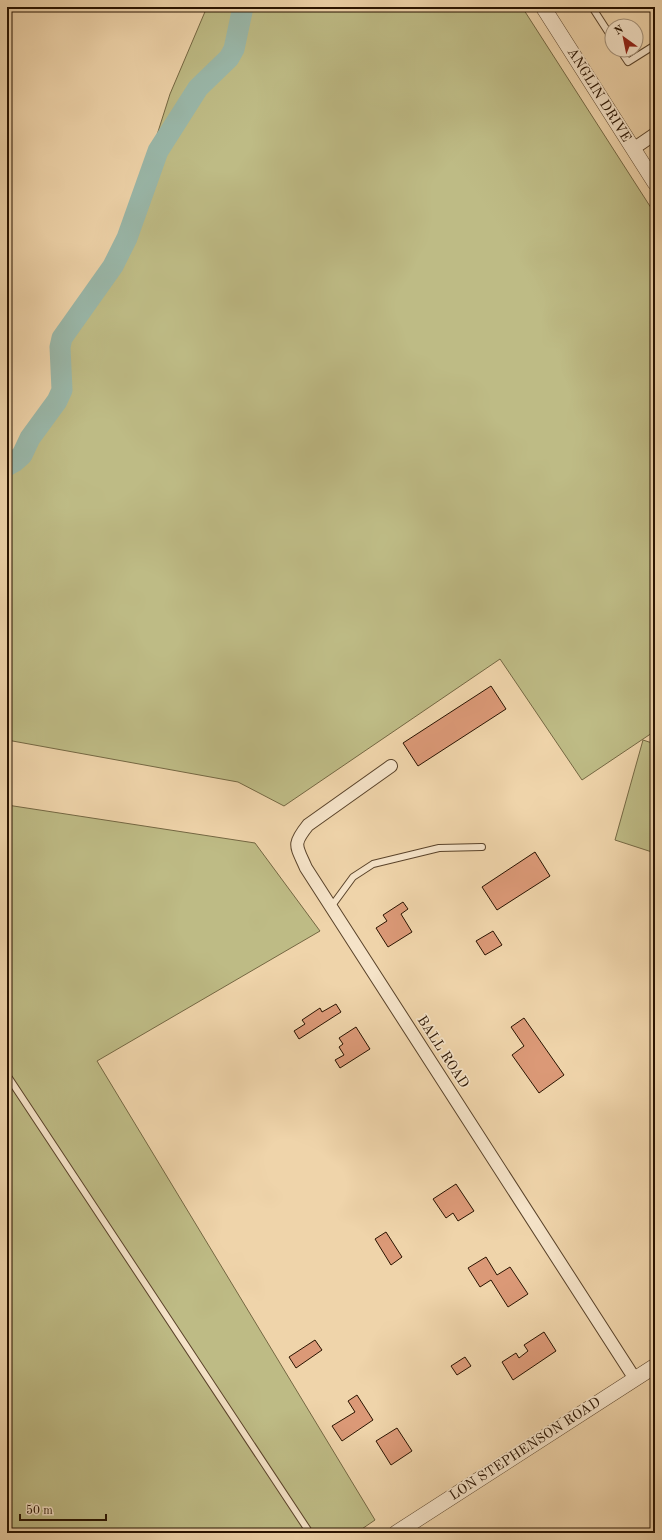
<svg xmlns="http://www.w3.org/2000/svg" width="662" height="1540" viewBox="0 0 662 1540" font-family="'Old Standard TT',serif">
<rect width="100%" height="100%" fill="#efd4aa"/>
<filter id="stains"><feTurbulence type="fractalNoise" baseFrequency=".005" numOctaves="4"/><feColorMatrix values="0 0 0 0 .2 0 0 0 0 .09 0 0 0 0 .02 0 0 0 .5 -.17"/></filter>
<radialGradient id="worn" r=".72"><stop offset=".6" stop-color="#630" stop-opacity="0"/><stop offset="1" stop-color="#630" stop-opacity=".3"/></radialGradient>
<g fill="#bebb85" stroke="#746742">
<path d="M207 7H522L655 214V731L582 780 500 659 284 806 238 782 7 740V459L46 428 60 405 61 380 55 348 115 267 170 94Z"/>
<path d="M643 740 655 744V853L615 840Z"/>
<path d="M7 805 255 843 320 931 97 1061 375 1520 356 1533H7Z"/>
</g>
<g fill="none" stroke-linecap="round" stroke-linejoin="round">
<path stroke="#9ab8aa" stroke-width="21" d="M7 466 14 462 22 455 30 438 57 401 62 390 60 347 62 338 113 266 127 238 158 151 198 88 229 58 234 49 243 7"/>
</g>
<g fill="#db9977" stroke="#291300">
<path d="M491 686 506 709 418 766 403 743Z"/>
<path d="M535 852 550 876 497 910 482 887Z"/>
<path d="M403 902 408 909 401 914 412 932 388 947 376 928 387 921 383 915Z"/>
<path d="M493 931 502 945 485 955 476 941Z"/>
<path d="M336 1004 341 1012 299 1039 294 1031 305 1024 302 1020 320 1008 322 1012Z"/>
<path d="M524 1018 564 1075 539 1093 512 1055 524 1046 511 1027Z"/>
<path d="M356 1027 370 1049 340 1068 335 1060 344 1055 339 1047 343 1044 339 1038Z"/>
<path d="M456 1184 474 1211 458 1221 453 1213 446 1218 433 1199Z"/>
<path d="M386 1232 402 1257 391 1265 375 1239Z"/>
<path d="M486 1257 497 1275 510 1267 528 1294 508 1307 491 1280 480 1287 468 1268Z"/>
<path d="M544 1332 556 1351 513 1380 502 1362 516 1353 519 1358 528 1351 524 1345Z"/>
<path d="M315 1340 322 1350 296 1368 289 1357Z"/>
<path d="M465 1357 471 1366 457 1375 451 1366Z"/>
<path d="M357 1395 373 1420 342 1441 332 1426 355 1412 348 1401Z"/>
<path d="M397 1428 412 1451 391 1465 376 1441Z"/>
</g>
<g fill="none" stroke-linecap="round" stroke-linejoin="round">
<defs>
<g id="service">
<path d="M592 7 612 38"/>
<path d="M620 50 628 62 655 45"/>
<path d="M331 907 353 877 373 864 439 848 482 847"/>
<path d="M7 1075 310 1533"/>
</g>
<g id="minor">
<path d="M633 149 655 134"/>
<path d="M391 766 308 825C292 845 296 845 306 868L635 1379"/>
</g>
<g id="tertiary">
<path d="M543 7 655 183"/>
<path d="M396 1533 655 1366"/>
</g>
</defs>
<use href="#service" stroke="#5a432a" stroke-width="8"/>
<use href="#minor" stroke="#5a432a" stroke-width="14"/>
<use href="#tertiary" stroke="#5a432a" stroke-width="16"/>
<use href="#service" stroke="#f5e3c8" stroke-width="6"/>
<use href="#minor" stroke="#f5e3c8" stroke-width="12"/>
<use href="#tertiary" stroke="#f5e3c8" stroke-width="15"/>
</g>
<g text-anchor="middle" dominant-baseline="central" stroke-width="3.5" stroke-linejoin="round" paint-order="stroke">
<g font-size="14" fill="#291300" stroke="#f5e3c8">
<text transform="translate(599 95) rotate(58)">ANGLIN DRIVE</text>
<text transform="translate(443 1052) rotate(57)">BALL ROAD</text>
<text transform="translate(525 1449) rotate(-33)">LON STEPHENSON ROAD</text>
</g>
</g>
<rect width="662" height="1540" fill="none" stroke="#efd4aa" stroke-width="24"/>
<rect x="8" y="8" width="646" height="1524" fill="none" stroke="#291300" stroke-width="2"/>
<rect x="12" y="12" width="638" height="1516" fill="none" stroke="#291300"/>
<g transform="translate(624 38) rotate(327)"><circle r="19" fill="#f5e3c8" stroke="#a39078"/>
<path d="M0-3L7 15L0 10L-7 15Z" fill="#8f2418"/>
<text y="-6" font-size="11" font-weight="bold" text-anchor="middle" fill="#291300">N</text>
</g>
<path d="M20 1514v6h86v-6" fill="none" stroke="#291300" stroke-width="2"/>
<text x="26" y="1514" font-size="12" fill="#291300" stroke="#f5e3c8" stroke-width="3" paint-order="stroke">50 m</text>
<rect width="100%" height="100%" filter="url(#stains)"/>
<rect width="100%" height="100%" fill="url(#worn)"/>
</svg>
